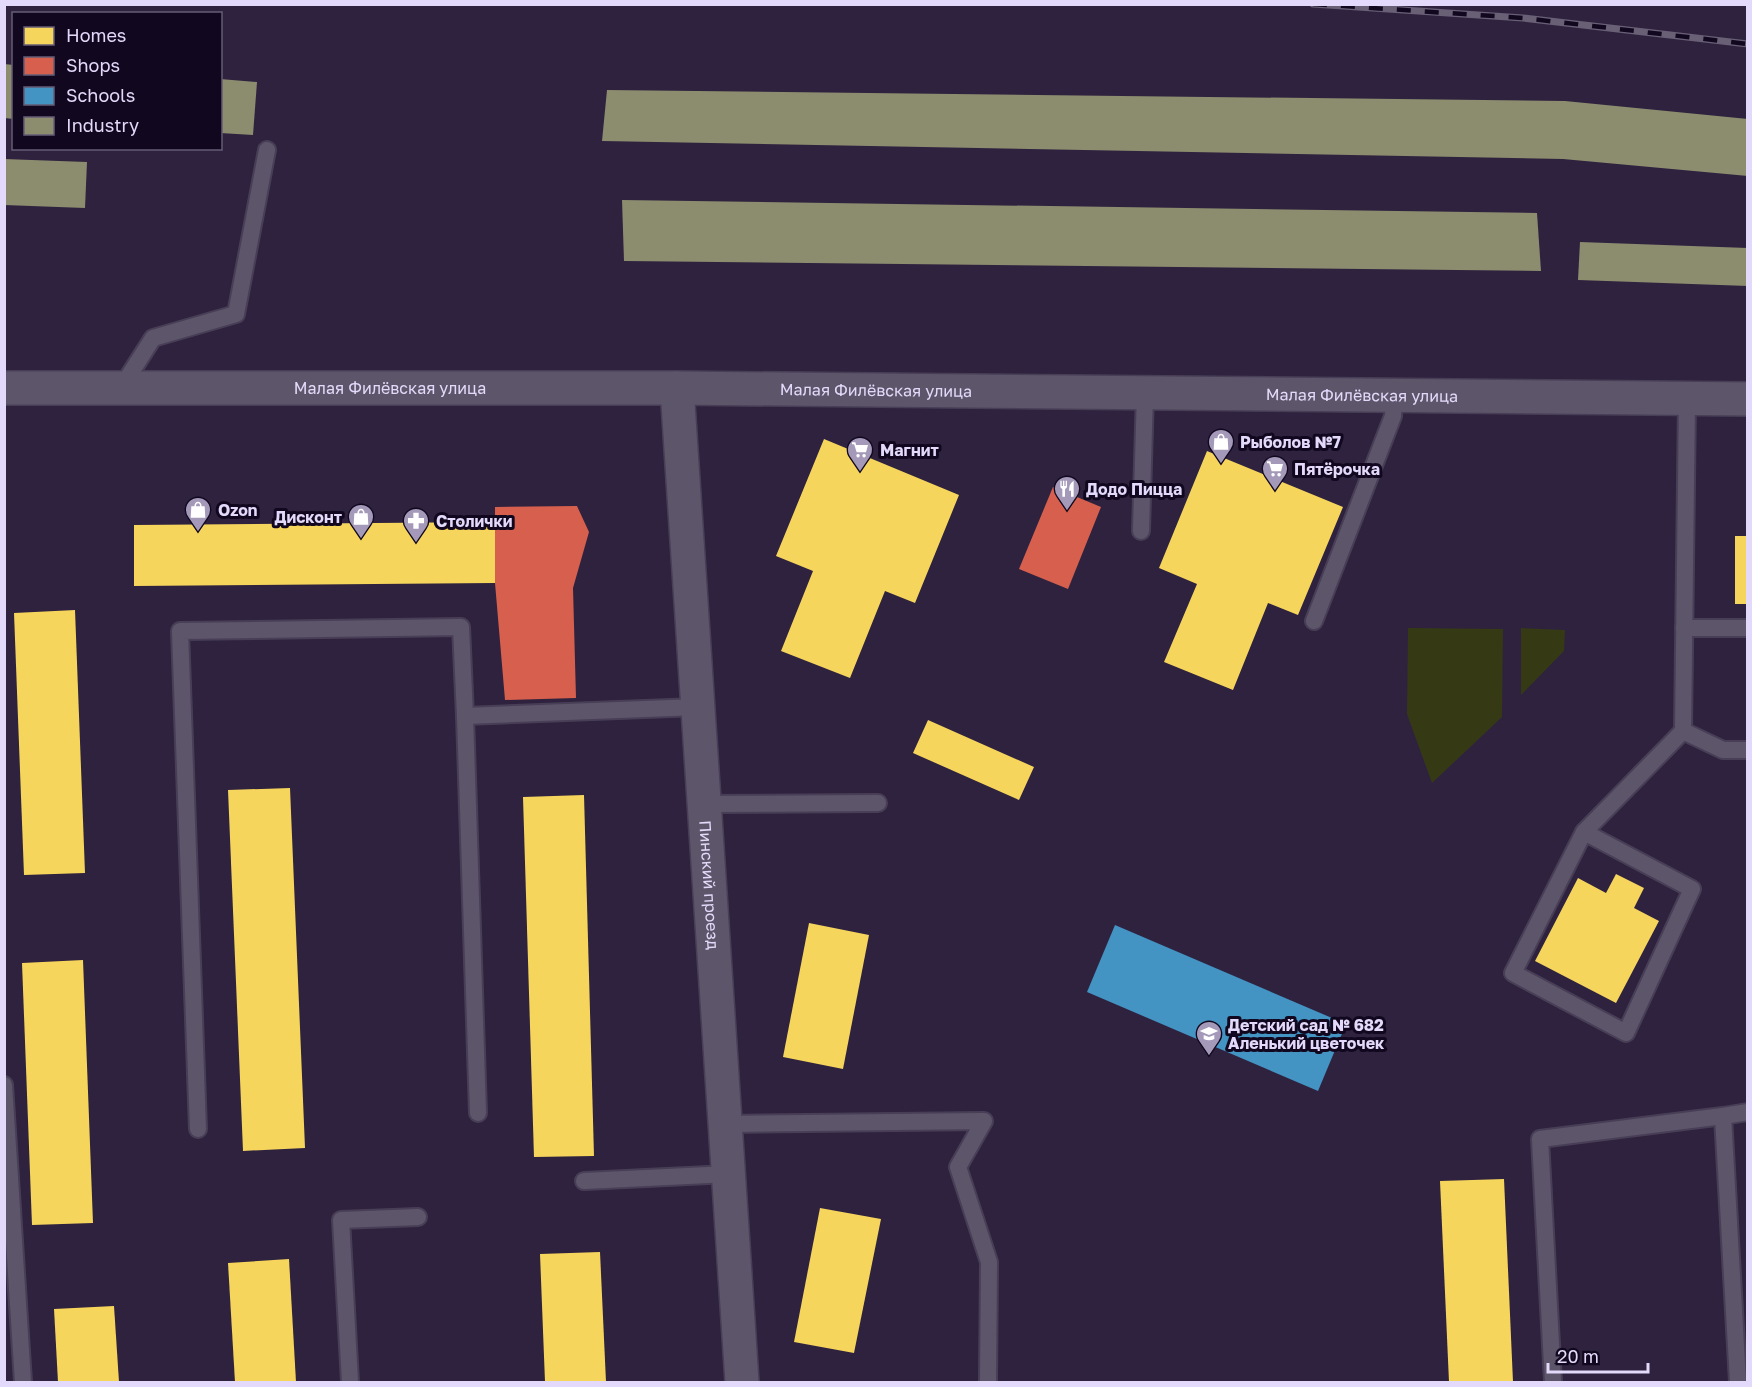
<svg xmlns="http://www.w3.org/2000/svg" width="1752" height="1387" viewBox="0 0 1752 1387" font-family="'Golos Text',sans-serif">
<rect width="100%" height="100%" fill="#2e223f"/>
<g fill="#353a15">
<path d="M1408 628 1503 629 1502 717 1432 783 1407 714Z"/>
<path d="M1521 628 1565 630 1564 651 1521 695Z"/>
</g>
<g fill="#f6d55c">
<path d="M824 439 959 495 915 603 885 591 850 678 781 651 813 571 776 556Z"/>
<path d="M1207 451 1343 507 1298 615 1268 603 1233 690 1164 662 1197 584 1159 568Z"/>
<path d="M495 522V583L134 586V525Z"/>
<rect x="1735" y="536" width="13" height="68"/>
<path d="M75 610 85 873 24 875 14 613Z"/>
<path d="M928 720 1034 767 1019 800 913 753Z"/>
<path d="M290 788 305 1148 243 1151 228 790Z"/>
<path d="M584 795 594 1156 534 1157 523 797Z"/>
<path d="M1616 874 1644 888 1634 908 1659 921 1616 1003 1535 961 1578 878 1606 893Z"/>
<path d="M809 923 869 935 843 1069 783 1057Z"/>
<path d="M83 960 93 1223 32 1225 22 963Z"/>
<path d="M1504 1179 1513 1382H1449L1440 1181Z"/>
<path d="M820 1208 881 1219 854 1353 794 1342Z"/>
<path d="M600 1252 606 1382H545L540 1254Z"/>
<path d="M289 1259 296 1382H235L228 1263Z"/>
<path d="M114 1306 119 1382H58L54 1309Z"/>
</g>
<g fill="#d6604d">
<path d="M1053 487 1101 507 1068 589 1019 569Z"/>
<path d="M577 506 589 532 573 588 576 698 505 700 495 583V507Z"/>
</g>
<path fill="#4393c3" d="M1115 925 1346 1024 1318 1091 1087 992Z"/>
<g fill="#8c8c6e">
<path d="M4 64 14 65V119L4 118Z"/>
<path d="M220 79 257 82 253 135 220 133Z"/>
<path d="M607 90 1565 101 1748 119V176L1563 159 602 141Z"/>
<path d="M4 159 87 162 85 208 4 205Z"/>
<path d="M622 200 1537 213 1541 271 624 261Z"/>
<path d="M1580 242 1748 248V286L1578 280Z"/>
</g>
<g fill="none" stroke-linecap="round" stroke-linejoin="round">
<defs>
<g id="lane">
<path d="M121 388 153 338 236 314 267 150"/>
<path d="M1687 399 1683 731 1723 750H1748"/>
<path d="M1141 531 1145 393"/>
<path d="M1314 621 1393 416 1394 396"/>
<path d="M1684 628H1748"/>
<path d="M703 804 878 803"/>
<path d="M1584 832 1692 889 1626 1033 1513 973Z"/>
<path d="M1584 832 1683 731"/>
<path d="M4 1085 23 1382"/>
<path d="M478 1113 465 716 697 707"/>
<path d="M726 1124 984 1121 958 1167 989 1262 988 1382"/>
<path d="M198 1129 180 631 461 627 465 716"/>
<path d="M584 1181 729 1174"/>
<path d="M350 1382 341 1220 418 1217"/>
<path d="M1553 1382 1540 1139 1723 1116"/>
<path d="M1738 1382 1723 1116 1748 1112"/>
</g>
<g id="street">
<path id="s1" d="M677 388 742 1382"/>
</g>
<g id="secondary">
<path id="s2" d="M4 388H677L1748 399"/>
</g>
</defs>
<use href="#lane" stroke="#483f57" stroke-width="20"/>
<use href="#street" stroke="#483f57" stroke-width="36"/>
<use href="#secondary" stroke="#483f57" stroke-width="36"/>
<use href="#lane" stroke="#5d566a" stroke-width="16"/>
<use href="#street" stroke="#5d566a" stroke-width="33"/>
<use href="#secondary" stroke="#5d566a" stroke-width="33"/>
<defs>
<path id="rail" d="M1313 4 1523 18 1748 44"/>
</defs>
<use href="#rail" stroke="#696076" stroke-width="7"/>
<use href="#rail" stroke="#11081f" stroke-width="4.5" stroke-dasharray="14" stroke-linecap="butt"/>
</g>
<defs>
<symbol id="shop-pin" viewBox="-11 -11 22 30"><path d="M0 17L-7.5 6A9.5 9.5 0 1 1 7.5 6Z" fill="#a499b9" stroke="#11081f"/><path d="M-5-2.5h2.3a2.7 3.5 0 0 1 5.4 0H5L5.5 6h-11ZM-1.5-2.5h3a1.5 2.3 0 0 0-3 0Z" fill="#fff"/></symbol>
<symbol id="supermarket-pin" viewBox="-11 -11 22 30"><path d="M0 17L-7.5 6A9.5 9.5 0 1 1 7.5 6Z" fill="#a499b9" stroke="#11081f"/><path d="M-6-5.5h2.5l.6 2H6L4.5 2H-2.5L-4.4-4H-6ZM-1.5 3.2a1.3 1.3 0 1 0 .1 0ZM3 3.2a1.3 1.3 0 1 0 .1 0Z" fill="#fff"/></symbol>
<symbol id="restaurant-pin" viewBox="-11 -11 22 30"><path d="M0 17L-7.5 6A9.5 9.5 0 1 1 7.5 6Z" fill="#a499b9" stroke="#11081f"/><path d="M-5-6h1v4h1v-4h1v4h1v-4h1v5L-1.5 .5V6h-2V.5L-5-1ZM5-6V6H3V1.5H1.5Q1.5-4 5-6Z" fill="#fff"/></symbol>
<symbol id="pharmacy-pin" viewBox="-11 -11 22 30"><path d="M0 17L-7.5 6A9.5 9.5 0 1 1 7.5 6Z" fill="#a499b9" stroke="#11081f"/><path d="M-2-6h4v4h4v4h-4v4h-4v-4h-4v-4h4Z" fill="#fff"/></symbol>
<symbol id="school-pin" viewBox="-11 -11 22 30"><path d="M0 17L-7.5 6A9.5 9.5 0 1 1 7.5 6Z" fill="#a499b9" stroke="#11081f"/><path d="M0-5L7-2L0 1L-7-2ZM-4 1L0 2.5L4 1V4Q0 6-4 4Z" fill="#fff"/></symbol>
</defs>
<g fill-rule="evenodd">
<use href="#shop-pin" x="1206" y="427" width="30" height="40"/>
<use href="#supermarket-pin" x="845" y="435" width="30" height="40"/>
<use href="#supermarket-pin" x="1260" y="454" width="30" height="40"/>
<use href="#restaurant-pin" x="1052" y="474" width="30" height="40"/>
<use href="#shop-pin" x="183" y="495" width="30" height="40"/>
<use href="#shop-pin" x="346" y="502" width="30" height="40"/>
<use href="#pharmacy-pin" x="401" y="506" width="30" height="40"/>
<use href="#school-pin" x="1194" y="1019" width="30" height="40"/>
</g>
<g text-anchor="middle" dominant-baseline="central" stroke-width="6" stroke-linejoin="round" paint-order="stroke">
<g font-size="16" fill="#e3d9fa" stroke="#11081f">
<text stroke="none"><textPath href="#s2" startOffset="386">Малая Филёвская улица</textPath></text>
<text stroke="none"><textPath href="#s2" startOffset="872">Малая Филёвская улица</textPath></text>
<text stroke="none"><textPath href="#s2" startOffset="1358">Малая Филёвская улица</textPath></text>
<text stroke="none"><textPath href="#s1" startOffset="498">Пинский проезд</textPath></text>
</g>
<g font-size="16" font-weight="bold" fill="#e3d9fa" stroke="#11081f" text-anchor="start">
<text x="1240" y="442">Рыболов №7</text>
<text x="880" y="450">Магнит</text>
<text x="1294" y="469">Пятёрочка</text>
<text x="1086" y="489">Додо Пицца</text>
<text x="218" y="510">Ozon</text>
<text x="342" y="517" text-anchor="end">Дисконт</text>
<text x="436" y="521">Столички</text>
<text x="1228" y="1025">Детский сад № 682<tspan x="1228" dy="18">Аленький цветочек</tspan></text>
</g>
</g>
<rect width="1752" height="1387" fill="none" stroke="#e3d9fa" stroke-width="12"/>
<rect x="12" y="12" width="210" height="138" fill="#11081f" stroke="#655c77" stroke-width="1.5"/>
<rect x="24" y="27" width="30" height="18" fill="#f6d55c" stroke="#655c77" stroke-width="1.5"/>
<text x="66" y="42" font-size="18" fill="#e3d9fa">Homes</text>
<rect x="24" y="57" width="30" height="18" fill="#d6604d" stroke="#655c77" stroke-width="1.5"/>
<text x="66" y="72" font-size="18" fill="#e3d9fa">Shops</text>
<rect x="24" y="87" width="30" height="18" fill="#4393c3" stroke="#655c77" stroke-width="1.5"/>
<text x="66" y="102" font-size="18" fill="#e3d9fa">Schools</text>
<rect x="24" y="117" width="30" height="18" fill="#8c8c6e" stroke="#655c77" stroke-width="1.5"/>
<text x="66" y="132" font-size="18" fill="#e3d9fa">Industry</text>
<path d="M1548 1363v9h100v-9" fill="none" stroke="#e3d9fa" stroke-width="3"/>
<text x="1557" y="1363" font-size="18" fill="#e3d9fa" stroke="#11081f" stroke-width="4.5" paint-order="stroke">20 m</text>
</svg>
